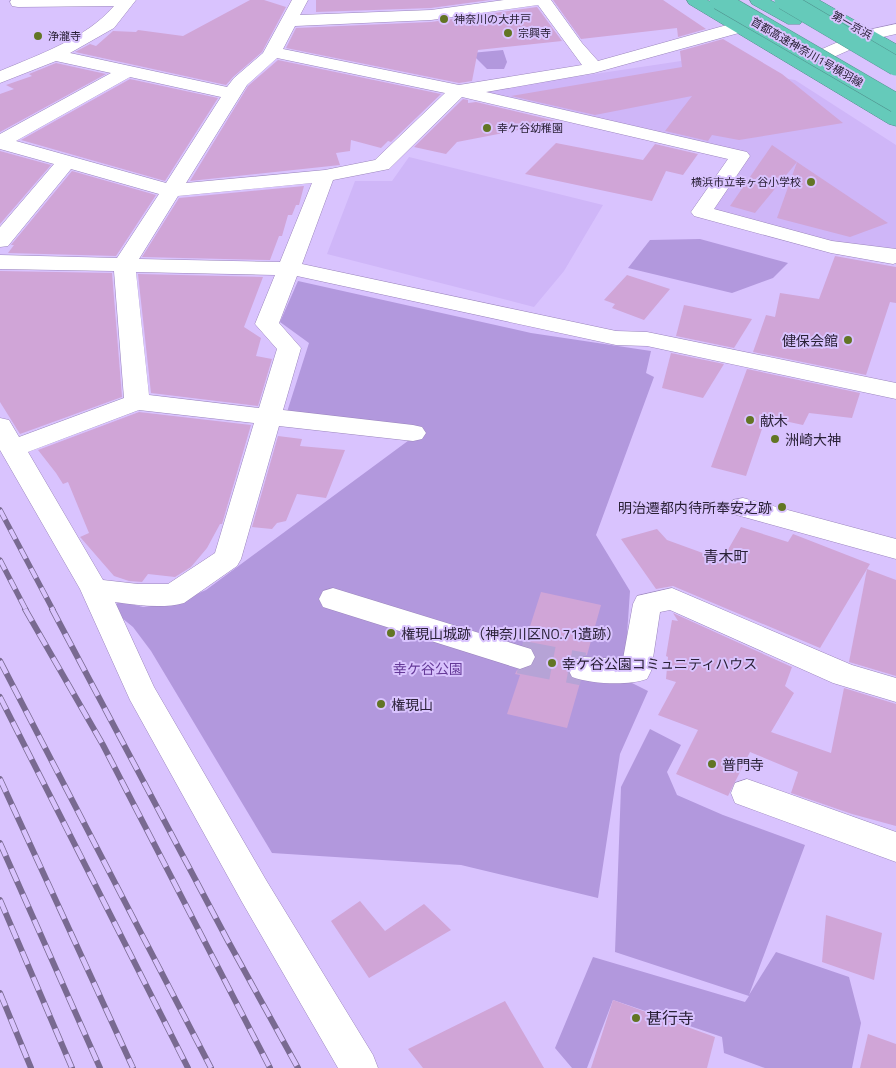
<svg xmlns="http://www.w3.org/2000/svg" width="896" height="1068" viewBox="0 0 896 1068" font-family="'Titillium Web','Noto Sans JP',sans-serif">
<rect width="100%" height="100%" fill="#d9c3fe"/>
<g fill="#cfb6f8">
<path d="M681 61 795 80 896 145V250L831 243 706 210 744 155 481 94V91Z"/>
<path d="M409 157 603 205 564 271 534 307 327 254 355 181H392Z"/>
</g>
<g fill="#b298dd">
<path d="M503 50 507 62 504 69H487L471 53Z"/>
<path d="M700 239 788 263 773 278 732 293 628 268 650 240Z"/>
<path d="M298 281 531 333 651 351 646 373 654 377 596 535 630 591 624 679 648 691 620 754 598 898 461 865 272 853 151 651 133 627 112 610 119 601 143 607 175 603 206 590 420 432 287 412 309 343 280 322Z"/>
<path d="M650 729 681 745 667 772 677 795 723 815 805 845 749 995 776 952 849 977 861 1023 852 1068H765L724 1053 722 1037 613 1000 587 1068H572L555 1048 593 957 745 1002 749 996 615 952 621 787Z"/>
</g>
<g fill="#d0a5d7">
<path d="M250 0H264L286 7 262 52 233 77 226 85 75 52 90 44 96 46 113 31 136 32 138 30 183 36Z"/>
<path d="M316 0H490L431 8 316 12Z"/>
<path d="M553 0H663L706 29 678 37 677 28 581 39Z"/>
<path d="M537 7 562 41 478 50 472 81 459 83 286 48 296 28 431 22Z"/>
<path d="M723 39 782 74 843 123 739 140 712 135 708 141 665 131 692 96 595 115 511 96 682 67 680 51Z"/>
<path d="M278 60 441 94 391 142 388 141 381 148 351 140 350 151 336 153 340 165 190 181 248 86Z"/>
<path d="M56 63 106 74 0 132V94L14 89 6 85 32 76 29 74Z"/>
<path d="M130 79 218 98 165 181 21 140Z"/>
<path d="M463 99 468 100V103L476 102 560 122 457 142 446 154 414 147Z"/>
<path d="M556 143 643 160 655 144 698 154 683 175 666 171 652 201 525 174Z"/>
<path d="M772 145 797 162 755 213 730 206Z"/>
<path d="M0 151 51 165 0 224Z"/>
<path d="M797 162 888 223 850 237 777 218Z"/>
<path d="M72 171 156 195 116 256 8 253 14 245H11Z"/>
<path d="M304 186 299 205H296L292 215H288L282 236H279L270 260 142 257 179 198Z"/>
<path d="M835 256 896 267V303L890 302 866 375 753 352 766 315 775 317 780 293 819 299Z"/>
<path d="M0 271 112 273 122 397 20 434 0 402Z"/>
<path d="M138 274 263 277 244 327 261 338 256 356 272 359 258 406 151 393Z"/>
<path d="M627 275 670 289 644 320 612 308 615 304 604 300Z"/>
<path d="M684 305 752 319 734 348 676 336Z"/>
<path d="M671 353 724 364 703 398 662 388Z"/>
<path d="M747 369 860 393 852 418 809 413 803 425 766 417 746 476 711 467Z"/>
<path d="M139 412 251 425 222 524H220L207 548 191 567 175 577 148 574 142 582 129 581 114 576 81 538 80 537 89 533 68 482 63 484 56 473 38 450Z"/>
<path d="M278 436 302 439 300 446 345 450 326 498 297 494 286 521 277 523 272 529 252 527Z"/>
<path d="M741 527 788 542 793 534 870 564 820 648 673 586 656 589 621 539 657 529 667 540 722 560Z"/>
<path d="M867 569 896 580V676L849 662Z"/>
<path d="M541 592 601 605 587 655 571 659 566 668 570 678 580 681V683L567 728 507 714 520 675 515 674 517 670 521 671 532 667 537 658 533 648 524 645Z"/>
<path d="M673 613 792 667 785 686 794 693 771 732 831 753 844 688 896 704V826L852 814 791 793 798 772 750 752 728 796 676 774 698 730 658 715 676 682 666 679 668 657 666 656 672 620 678 621Z"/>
<path d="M360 901 385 931 424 904 451 930 369 978 331 921Z"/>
<path d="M826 915 882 933 874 980 822 962Z"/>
<path d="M613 1000 715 1037 707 1068H591Z"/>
<path d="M505 1001 544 1068H423L408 1049Z"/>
<path d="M868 1034 896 1044V1068H860Z"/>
</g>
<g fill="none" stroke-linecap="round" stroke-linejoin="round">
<path stroke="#b6a3d6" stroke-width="33" stroke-dasharray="33 17" stroke-linecap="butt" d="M520 657 583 669"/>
<defs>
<g id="minor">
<path d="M11 0H136L114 28 70 53 227 87 234 78 263 53 292 0H308L300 15 431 10 504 0H551L582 43 598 61 734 23 740 22 746 23 749 27 746 31 594 73 486 92 747 152 750 156 714 209 832 241 896 249V263L893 264 831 253 694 216 691 212 728 159 462 97 389 169 333 180 302 264 616 331 647 332 896 383V399L647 346 616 345 297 276 279 323 301 348 283 410 413 425 422 427 426 433 422 439 413 441 279 426 241 559 237 566 184 603C162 609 137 605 115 602L154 687 266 880 373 1055 378 1068H338L242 902 130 700 80 589 0 450V418L9 420 19 437 124 398 114 271 0 269V255L117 258 159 194 71 169 8 246 0 247V227L54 164 0 149V134L111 73 56 61 0 83V71C38 55 87 38 114 6L18 7 12 6 10 2ZM538 5 582 65 459 85 283 49 295 26 431 20ZM277 58 445 93 375 160 325 170 186 183 247 85ZM130 77 221 97 166 183 16 141ZM312 183 280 262 139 259 178 196ZM136 272 275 275 255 324 277 349 259 408 149 395ZM139 410 254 423 215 553 168 584H138L103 580 28 452Z"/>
<path d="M896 24V34L874 39 809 68 803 69 797 68 794 64 797 60 863 31Z"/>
<path d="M743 498 896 539V559L733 514 730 507 733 500Z"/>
<path d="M333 588 531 649 535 657 531 665 520 669 323 607 319 599 323 591Z"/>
<path d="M672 588 852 665 896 678V702L833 683 670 610 660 612 651 671 647 679C628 686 592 684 572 677L568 669 572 661 583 657 623 659 633 604 637 596Z"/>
<path d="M747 779 896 832V862L735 803 731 793 735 783Z"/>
</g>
<g id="highway">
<path d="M687 0H707L896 112V126L889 124 689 4Z"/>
<path d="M750 0H770L800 16 803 20 800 24H788L752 4Z"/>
<path d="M799 0H819L896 44V56L890 55 801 4Z"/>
</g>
</defs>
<use href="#minor" stroke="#9b86bd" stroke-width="1"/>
<use href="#highway" stroke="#508f8c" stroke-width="1"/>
<use href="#minor" fill="#fff" fill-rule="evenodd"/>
<use href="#highway" fill="#65caba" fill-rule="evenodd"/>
<defs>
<g id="rail-far1">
<path d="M0 510 53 610"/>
<path d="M0 560 26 610"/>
</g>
<g id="rail">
<path d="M25 609 103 745 270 1068"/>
<path d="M52 609 228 941 298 1068"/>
<path d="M0 661 211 1068"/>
<path d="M0 697 188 1068"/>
<path d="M0 779 133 1068"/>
<path d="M0 843 100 1068"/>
<path d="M0 900 72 1068"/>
<path d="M0 993 31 1068"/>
</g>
</defs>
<use href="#rail-far1" stroke="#796a91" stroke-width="5.5"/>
<use href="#rail" stroke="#796a91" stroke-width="6"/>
<use href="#rail-far1" stroke="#d9c3fe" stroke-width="4" stroke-dasharray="11" stroke-linecap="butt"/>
<use href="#rail" stroke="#d9c3fe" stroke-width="4.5" stroke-dasharray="14" stroke-linecap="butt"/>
<defs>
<g id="highway-bridge">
<path d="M719 0 896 103"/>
<path d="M784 0 896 66"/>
</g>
</defs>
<use href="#highway-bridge" stroke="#508f8c" stroke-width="20" stroke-linecap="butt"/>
<use href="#highway-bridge" stroke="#65caba" stroke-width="19"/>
</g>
<g fill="#627524" stroke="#d9c3fe" stroke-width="2">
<circle cx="444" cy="19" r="5"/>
<circle cx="508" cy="33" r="5"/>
<circle cx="38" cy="36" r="5"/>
<circle cx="487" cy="128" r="5"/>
<circle cx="811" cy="182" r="5"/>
<circle cx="848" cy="340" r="5"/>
<circle cx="750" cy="420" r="5"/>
<circle cx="775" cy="439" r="5"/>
<circle cx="782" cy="507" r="5"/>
<circle cx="391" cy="633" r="5"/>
<circle cx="552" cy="663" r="5"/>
<circle cx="381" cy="704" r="5"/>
<circle cx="712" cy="764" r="5"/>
<circle cx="636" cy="1018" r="5"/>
</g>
<g text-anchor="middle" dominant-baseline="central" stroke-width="4" stroke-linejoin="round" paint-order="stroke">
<g font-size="11" fill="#2a2137" stroke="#d9c3fe" text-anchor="start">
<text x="454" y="19">神奈川の大井戸</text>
<text x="518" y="33">宗興寺</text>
<text x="48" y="36">浄瀧寺</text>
<text x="497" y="128">幸ケ谷幼稚園</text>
<text x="801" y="182" text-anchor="end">横浜市立幸ヶ谷小学校</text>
</g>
<g font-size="11" fill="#2a2137" stroke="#d9c3fe">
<text transform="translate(852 25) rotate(30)">第一京浜</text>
<text transform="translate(807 52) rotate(30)">首都高速神奈川1号横羽線</text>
</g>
<g font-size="14" fill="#2a2137" stroke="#d9c3fe" text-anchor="start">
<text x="838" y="340" text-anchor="end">健保会館</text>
<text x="760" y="420">献木</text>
<text x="785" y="439">洲崎大神</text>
<text x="772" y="507" text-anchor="end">明治遷都内待所奉安之跡</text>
<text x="401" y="633">権現山城跡（神奈川区NO.71遺跡）</text>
<text x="562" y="663">幸ケ谷公園コミュニティハウス</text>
<text x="391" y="704">権現山</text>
<text x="722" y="764">普門寺</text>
</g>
<g font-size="14" fill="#653a98" stroke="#d9c3fe">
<text x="428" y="668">幸ケ谷公園</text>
</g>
<g font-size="15" fill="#2a2137" stroke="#d9c3fe">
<text x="726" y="556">青木町</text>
</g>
<g font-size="16" fill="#2a2137" stroke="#d9c3fe" text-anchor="start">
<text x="646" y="1018">甚行寺</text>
</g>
</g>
</svg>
